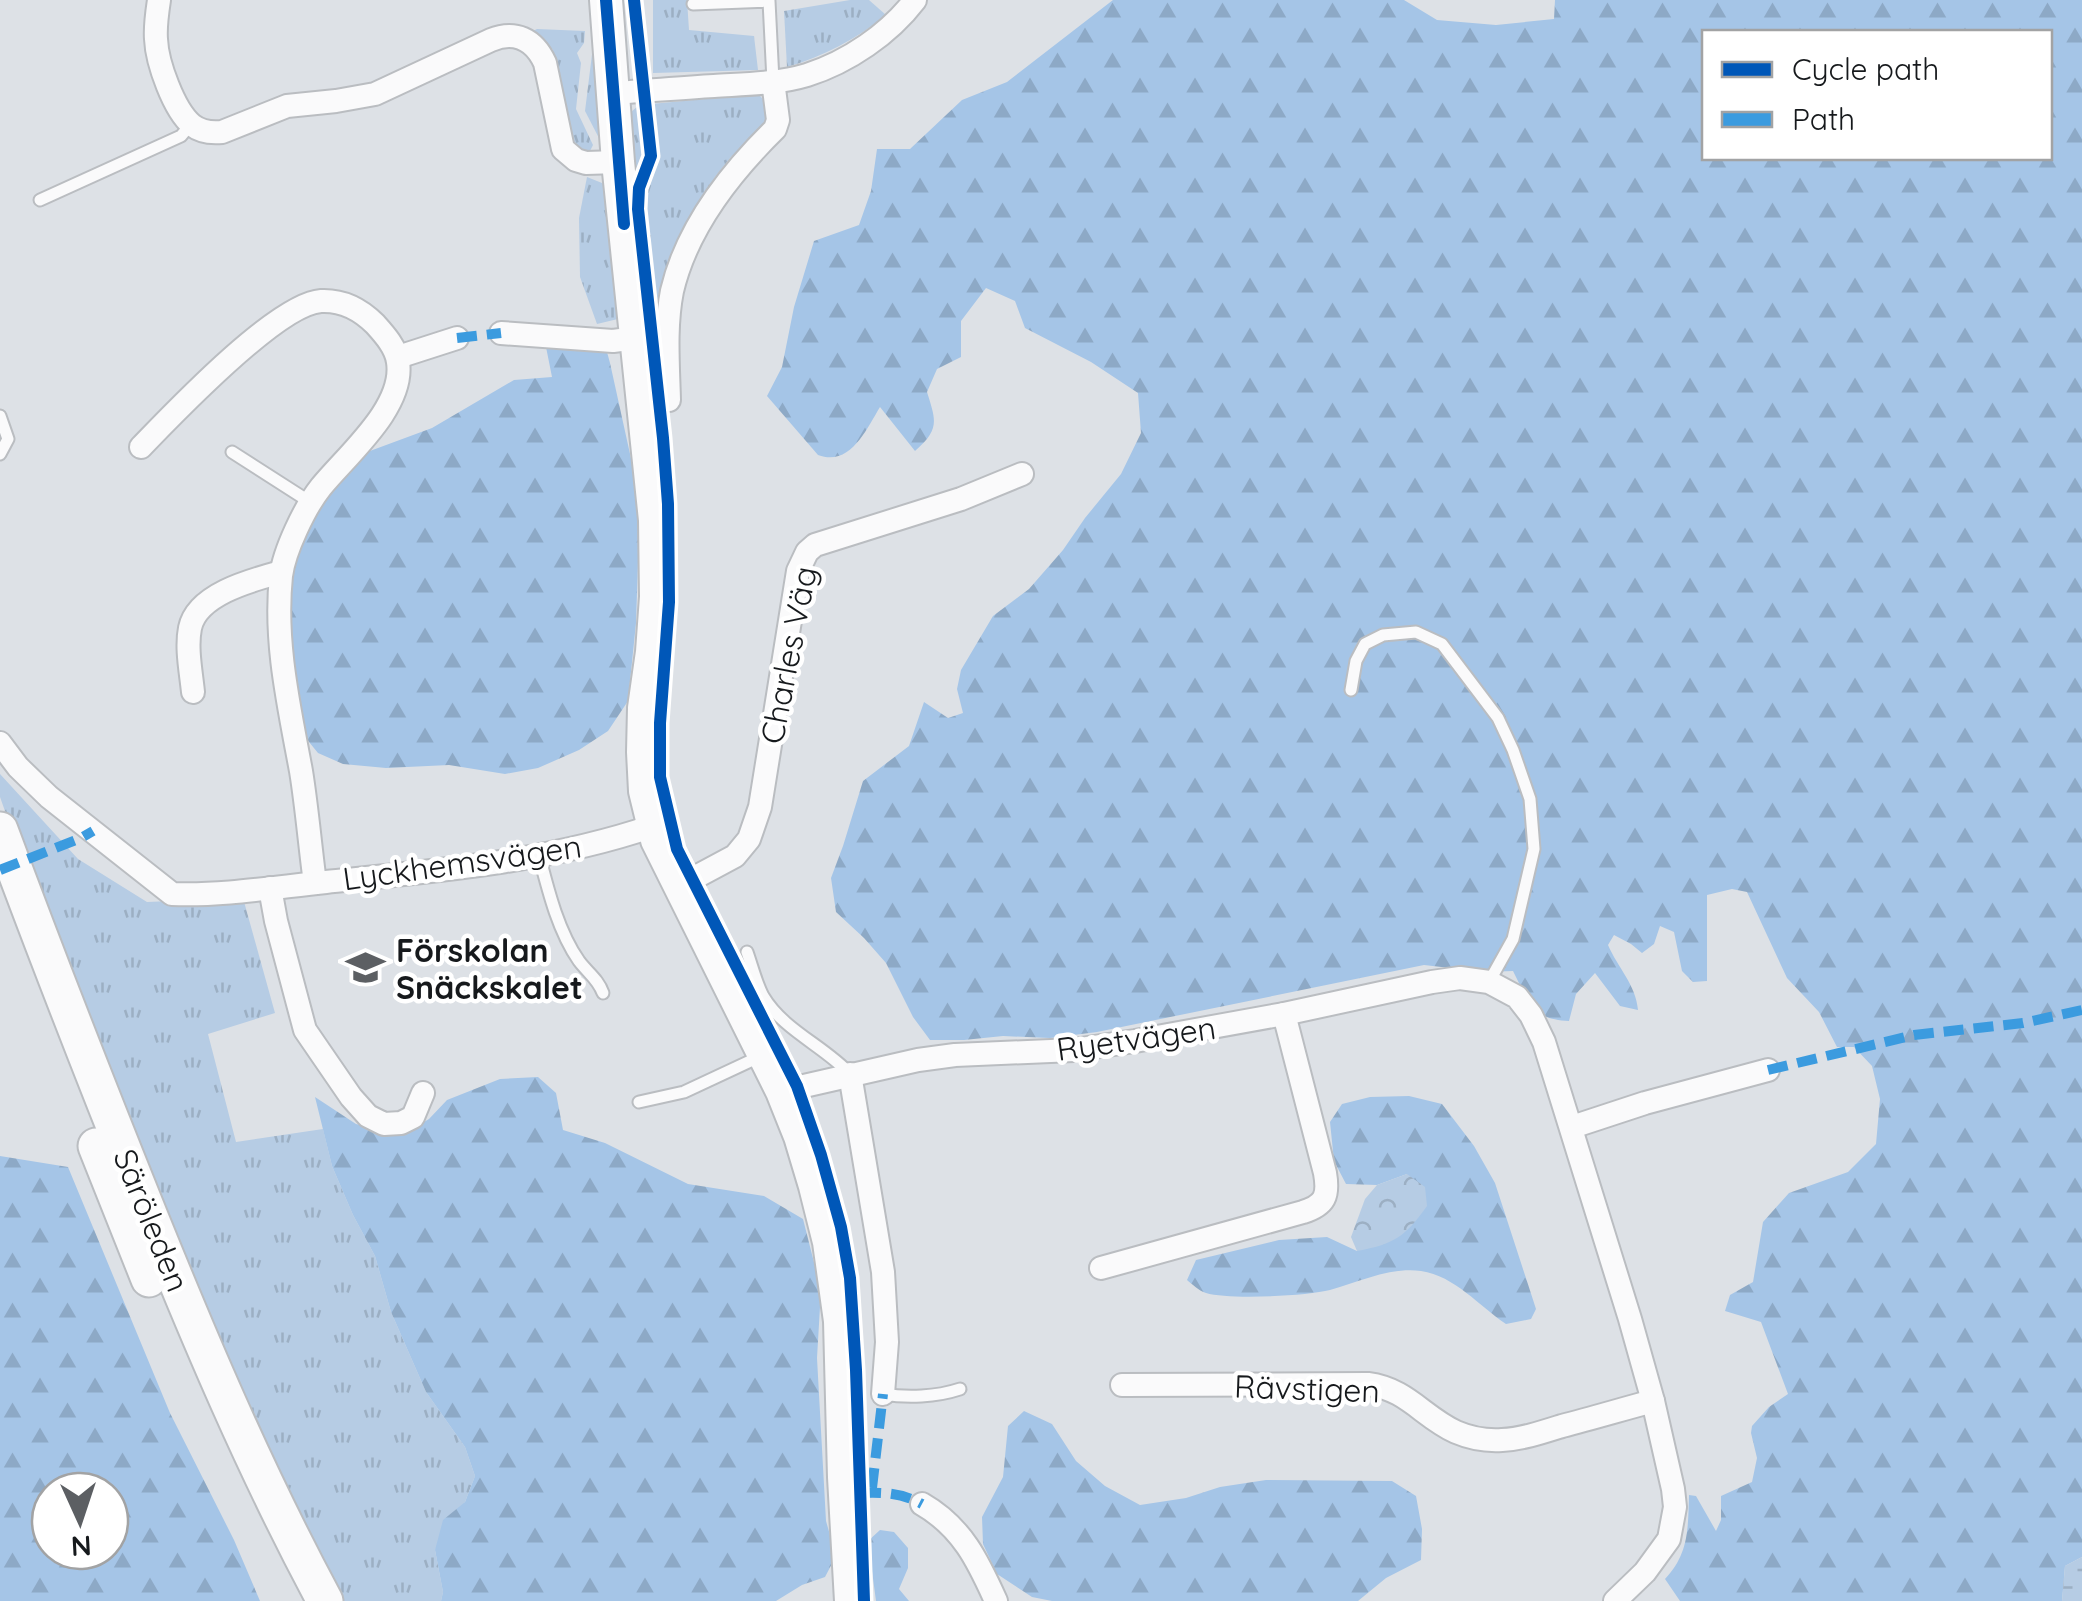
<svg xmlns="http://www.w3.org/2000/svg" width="2082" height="1601" viewBox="0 0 2082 1601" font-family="Quicksand,sans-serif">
<defs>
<pattern id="grass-tufts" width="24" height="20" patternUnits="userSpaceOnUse" patternTransform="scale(2.5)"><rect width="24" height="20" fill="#b6cce4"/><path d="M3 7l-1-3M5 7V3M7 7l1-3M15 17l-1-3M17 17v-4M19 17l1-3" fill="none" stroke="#9cafc3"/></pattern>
<pattern id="forest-firs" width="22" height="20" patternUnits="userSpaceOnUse" patternTransform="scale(2.5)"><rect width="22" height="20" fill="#a5c5e7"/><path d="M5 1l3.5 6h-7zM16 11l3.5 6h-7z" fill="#8da9c6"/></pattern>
<pattern id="wetland-marsh" width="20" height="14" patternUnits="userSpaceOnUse" patternTransform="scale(2.5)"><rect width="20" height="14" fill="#b6cce4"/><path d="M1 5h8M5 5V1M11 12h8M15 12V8" fill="none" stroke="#9cafc3"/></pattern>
<pattern id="park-crowns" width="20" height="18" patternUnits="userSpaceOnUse" patternTransform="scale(2.5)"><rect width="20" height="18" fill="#b6cce4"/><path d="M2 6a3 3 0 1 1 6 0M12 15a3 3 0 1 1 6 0" fill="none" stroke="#9cafc3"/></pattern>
</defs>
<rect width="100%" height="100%" fill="#dde1e6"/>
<g fill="url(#grass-tufts)">
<path d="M653 0H687L689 30 754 36 758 70 653 73Z"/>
<path d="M850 0H869L886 15C855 40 824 56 787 67L784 11Z"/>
<path d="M537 29 585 31 584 43 577 53 581 63 576 109 593 145 589 153 575 150 555 77 553 50 533 31Z"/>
<path d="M594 38 601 142 585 111Z"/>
<path d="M758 94 767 103V121L731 157 715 177 681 235 664 276 651 321 643 200 655 157 651 104Z"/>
<path d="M640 104 644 158 635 181 629 114Z"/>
<path d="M587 177 612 187 622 318 597 324 580 277 579 218Z"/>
<path d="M0 774 78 859 147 902 243 898 275 1013 208 1034 236 1142 323 1129 332 1166 353 1215 375 1256 391 1312 426 1392 465 1447 475 1476 465 1502 435 1550 443 1592 441 1601H343L277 1486 107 1100 0 797Z"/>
</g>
<g fill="url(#forest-firs)" fill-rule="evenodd">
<path d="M1113 0H1404L1437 20 1496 25 1554 19 1555 0H2082V1557L2065 1566 2062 1601H1680L1665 1579C1689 1554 1688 1528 1689 1495L1696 1496 1716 1531 1721 1520V1496L1752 1482 1757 1458 1751 1433 1752 1426 1769 1407 1788 1394 1761 1322 1725 1311 1730 1295 1753 1282 1763 1222 1789 1193 1848 1172 1876 1144 1880 1099 1872 1066 1854 1047H1837L1819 1012 1787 978 1747 892 1732 889 1707 895V981L1693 982 1682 971 1674 932 1660 926 1654 944 1642 953 1631 944 1614 935 1608 945C1618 968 1636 985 1638 1010L1620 1006 1595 973 1576 994 1569 1021C1530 1019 1529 1002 1513 971L1485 972 1424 965 1097 1032 1050 1038 1003 1036 964 1040H930L913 1017 886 963 864 938 836 912 831 878 843 846 863 781 909 746 924 702 948 718 963 713 957 689 961 670 993 616 1029 589 1063 550 1085 518 1121 474 1141 433 1138 393 1091 362 1025 328 1015 301 986 288 961 321V357L937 369 927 392C936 421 940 429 915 451L880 407C866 430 850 467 818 455L767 396 782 367 794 307 814 241 859 225 871 191 877 149H910L962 100 1007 82ZM1704 32H2050V158H1704Z"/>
<path d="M545 342H583L607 352 610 363 632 463 639 532 636 623 628 701 608 731 579 750 538 768 505 774 449 765 386 768 343 764 318 753 296 726 289 581 314 512 351 458 432 428 514 380 552 377Z"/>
<path d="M538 1077 556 1093 563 1130 605 1143 688 1184 764 1196 803 1219 821 1290 817 1358 826 1521 836 1556 825 1577 802 1585 776 1601H441L443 1592 435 1550 443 1520 465 1502 475 1476 465 1447 426 1392 391 1312 375 1256 353 1215 332 1166 315 1097 356 1124 402 1135 429 1119 447 1100 500 1079Z"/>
<path d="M1409 1096 1442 1104 1474 1146 1495 1183 1536 1309 1531 1319 1506 1324C1479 1306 1455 1276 1421 1271 1389 1267 1360 1282 1330 1290 1306 1296 1229 1300 1206 1293 1199 1291 1192 1284 1187 1280L1196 1260 1279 1240 1327 1237 1357 1251 1407 1174 1377 1185 1346 1184 1334 1161 1330 1122 1342 1104 1370 1097Z"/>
<path d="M0 1156 68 1167 170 1413 234 1540 260 1601H0ZM50 1491H110V1551H50Z"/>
<path d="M1024 1411 1052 1424 1076 1461 1105 1486 1140 1505 1186 1498 1220 1487 1266 1480 1392 1481 1416 1496 1422 1529 1421 1560 1386 1578 1358 1601H1052L1032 1597 997 1574 983 1544 982 1517 1003 1477 1008 1426Z"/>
<path d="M880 1530 894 1532 908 1548V1568L899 1589 909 1601H876L868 1541Z"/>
</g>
<path fill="url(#wetland-marsh)" d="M2082 1557V1601H2062L2065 1566Z"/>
<path fill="url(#park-crowns)" d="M1407 1174 1425 1187 1427 1206C1405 1237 1394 1244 1357 1251L1351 1237 1365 1199 1377 1185Z"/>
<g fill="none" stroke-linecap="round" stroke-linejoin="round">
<defs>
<g id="lane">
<path d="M693 4 769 1 773 81"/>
<path d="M40 200 181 136 191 124"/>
<path d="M0 416 8 439 0 454"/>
<path d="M232 452 310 502"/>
<path d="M1351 690 1356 661 1365 644 1383 635 1416 632 1442 644 1498 718 1513 750 1530 799 1534 849 1513 939 1489 982"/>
<path d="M539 855C548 890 558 931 579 961 588 973 598 979 603 993"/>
<path d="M747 952C752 966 756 983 763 996 783 1030 824 1046 850 1074"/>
<path d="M639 1102 684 1092 761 1056"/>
<path d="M883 1394C907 1398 936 1397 960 1389"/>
</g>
<g id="street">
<path d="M159 0C157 13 155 26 156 39 157 63 174 110 192 125 201 132 212 133 222 132L287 106 336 101 375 94 491 40C515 30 534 39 545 63L563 149 576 160 586 163 618 162"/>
<path d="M613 93C646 91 680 88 714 86 745 84 777 84 807 75 848 62 889 34 915 0"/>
<path d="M501 333 613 341 636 338"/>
<path d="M398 357 457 338"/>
<path d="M669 400C668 364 665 326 672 291 687 227 730 173 775 129L778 120 773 81"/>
<path d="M141 447C174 413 277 304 321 301 342 300 360 309 375 324 384 334 396 347 398 362 405 407 347 455 321 487 305 507 284 551 281 576 274 642 289 706 301 771 307 808 310 846 315 883"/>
<path d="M193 692C191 672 186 648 190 628 197 594 252 580 281 572"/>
<path d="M0 743 18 767 49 797 172 894C223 896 276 887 326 882 435 871 548 862 653 826"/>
<path d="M679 886 735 856 749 839 760 807 798 571 807 552 815 545 961 499 1022 474"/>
<path d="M270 888 276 921 305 1030 351 1097 368 1116 384 1124 401 1123 413 1117 423 1093"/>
<path d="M850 1074 883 1272 887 1342 883 1394"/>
<path d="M782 1091 918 1060 955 1055 1074 1050 1135 1041 1284 1014 1432 982 1460 978 1489 982 1517 997 1531 1015 1544 1042 1630 1319 1653 1401 1673 1489 1675 1507 1669 1539 1645 1572 1615 1601"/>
<path d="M1572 1127 1645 1103 1768 1070"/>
<path d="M1101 1268 1303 1212C1325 1205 1329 1196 1325 1173L1284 1014"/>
<path d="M1122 1385 1368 1384C1407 1389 1423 1417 1456 1432 1470 1438 1486 1441 1502 1440 1522 1439 1543 1432 1562 1426 1593 1418 1623 1409 1653 1401"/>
<path d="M922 1504C962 1527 978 1561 996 1601"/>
</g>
<path id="secondary" d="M606 0 618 162 655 520 656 597 652 652 644 708 643 752 645 791 657 840 782 1091 800 1136 815 1186 829 1242 840 1321 844 1477 851 1601"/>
<g id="primary">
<path d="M0 830C46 954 94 1077 143 1199 198 1336 255 1471 325 1601"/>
<path d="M96 1146 149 1279"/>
</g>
</defs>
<use href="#lane" stroke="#babdc1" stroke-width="15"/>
<use href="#street" stroke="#babdc1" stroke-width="26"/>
<use href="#secondary" stroke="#babdc1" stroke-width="36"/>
<use href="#primary" stroke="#babdc1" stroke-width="39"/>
<use href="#lane" stroke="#fafafb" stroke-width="11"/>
<use href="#street" stroke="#fafafb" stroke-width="22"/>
<use href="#secondary" stroke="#fafafb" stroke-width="32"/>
<use href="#primary" stroke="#fafafb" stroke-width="35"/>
<g stroke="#3b9bdf" stroke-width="10" stroke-dasharray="20 10" stroke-linecap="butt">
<path d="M457 338 501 333"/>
<path d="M0 870 81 838 93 831"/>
<path d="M1768 1070 1914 1035 2023 1023 2082 1010"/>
<path d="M872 1488 883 1394"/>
<path d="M861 1493C883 1492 902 1493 922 1504"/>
</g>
<defs>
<g id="cycleway">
<path d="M606 0 624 224"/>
<path d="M634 0 651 156 639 188 638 209 663 438 668 504 669 602 660 723V777L677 849 797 1086 821 1155 841 1227 850 1278 856 1370 864 1601"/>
</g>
</defs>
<use href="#cycleway" stroke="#fff" stroke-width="19"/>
<use href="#cycleway" stroke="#0057b8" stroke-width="12"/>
</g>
<defs>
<symbol id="school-bare" viewBox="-9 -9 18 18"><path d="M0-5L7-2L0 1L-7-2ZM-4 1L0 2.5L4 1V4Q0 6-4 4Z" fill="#5c5f63" stroke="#fff" stroke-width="2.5" paint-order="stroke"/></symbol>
</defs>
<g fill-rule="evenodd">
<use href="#school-bare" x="338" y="940" width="55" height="55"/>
</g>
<g text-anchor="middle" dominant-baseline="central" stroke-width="9" stroke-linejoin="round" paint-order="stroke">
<g font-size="32" fill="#16191c" stroke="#fff">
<text transform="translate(788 655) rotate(-79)">Charles Väg</text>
<text transform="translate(462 862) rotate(-8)">Lyckhemsvägen</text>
<text transform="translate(1136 1038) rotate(-8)">Ryetvägen</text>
<text transform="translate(152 1220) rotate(68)">Säröleden</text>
<text transform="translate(1307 1388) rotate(2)">Rävstigen</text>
</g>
<g font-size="32" font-weight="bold" fill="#16191c" stroke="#fff" text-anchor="start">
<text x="396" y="950">Förskolan<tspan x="396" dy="37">Snäckskalet</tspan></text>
</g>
</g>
<rect x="1702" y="30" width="350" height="130" fill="#ffffff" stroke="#a2a3a4" stroke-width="2.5"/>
<rect x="1722" y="62" width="50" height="15" fill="#0057b8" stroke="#a2a3a4" stroke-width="2.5"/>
<text x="1792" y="80" font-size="30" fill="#16191c">Cycle path</text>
<rect x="1722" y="112" width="50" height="15" fill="#3b9bdf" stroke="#a2a3a4" stroke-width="2.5"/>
<text x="1792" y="130" font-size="30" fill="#16191c">Path</text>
<g transform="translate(80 1521) rotate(177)"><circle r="48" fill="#ffffff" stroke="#a2a3a4" stroke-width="2.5"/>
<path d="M0-8L18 38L0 25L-18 38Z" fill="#5c5f63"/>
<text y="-15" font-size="28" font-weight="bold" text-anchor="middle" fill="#16191c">N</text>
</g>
</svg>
